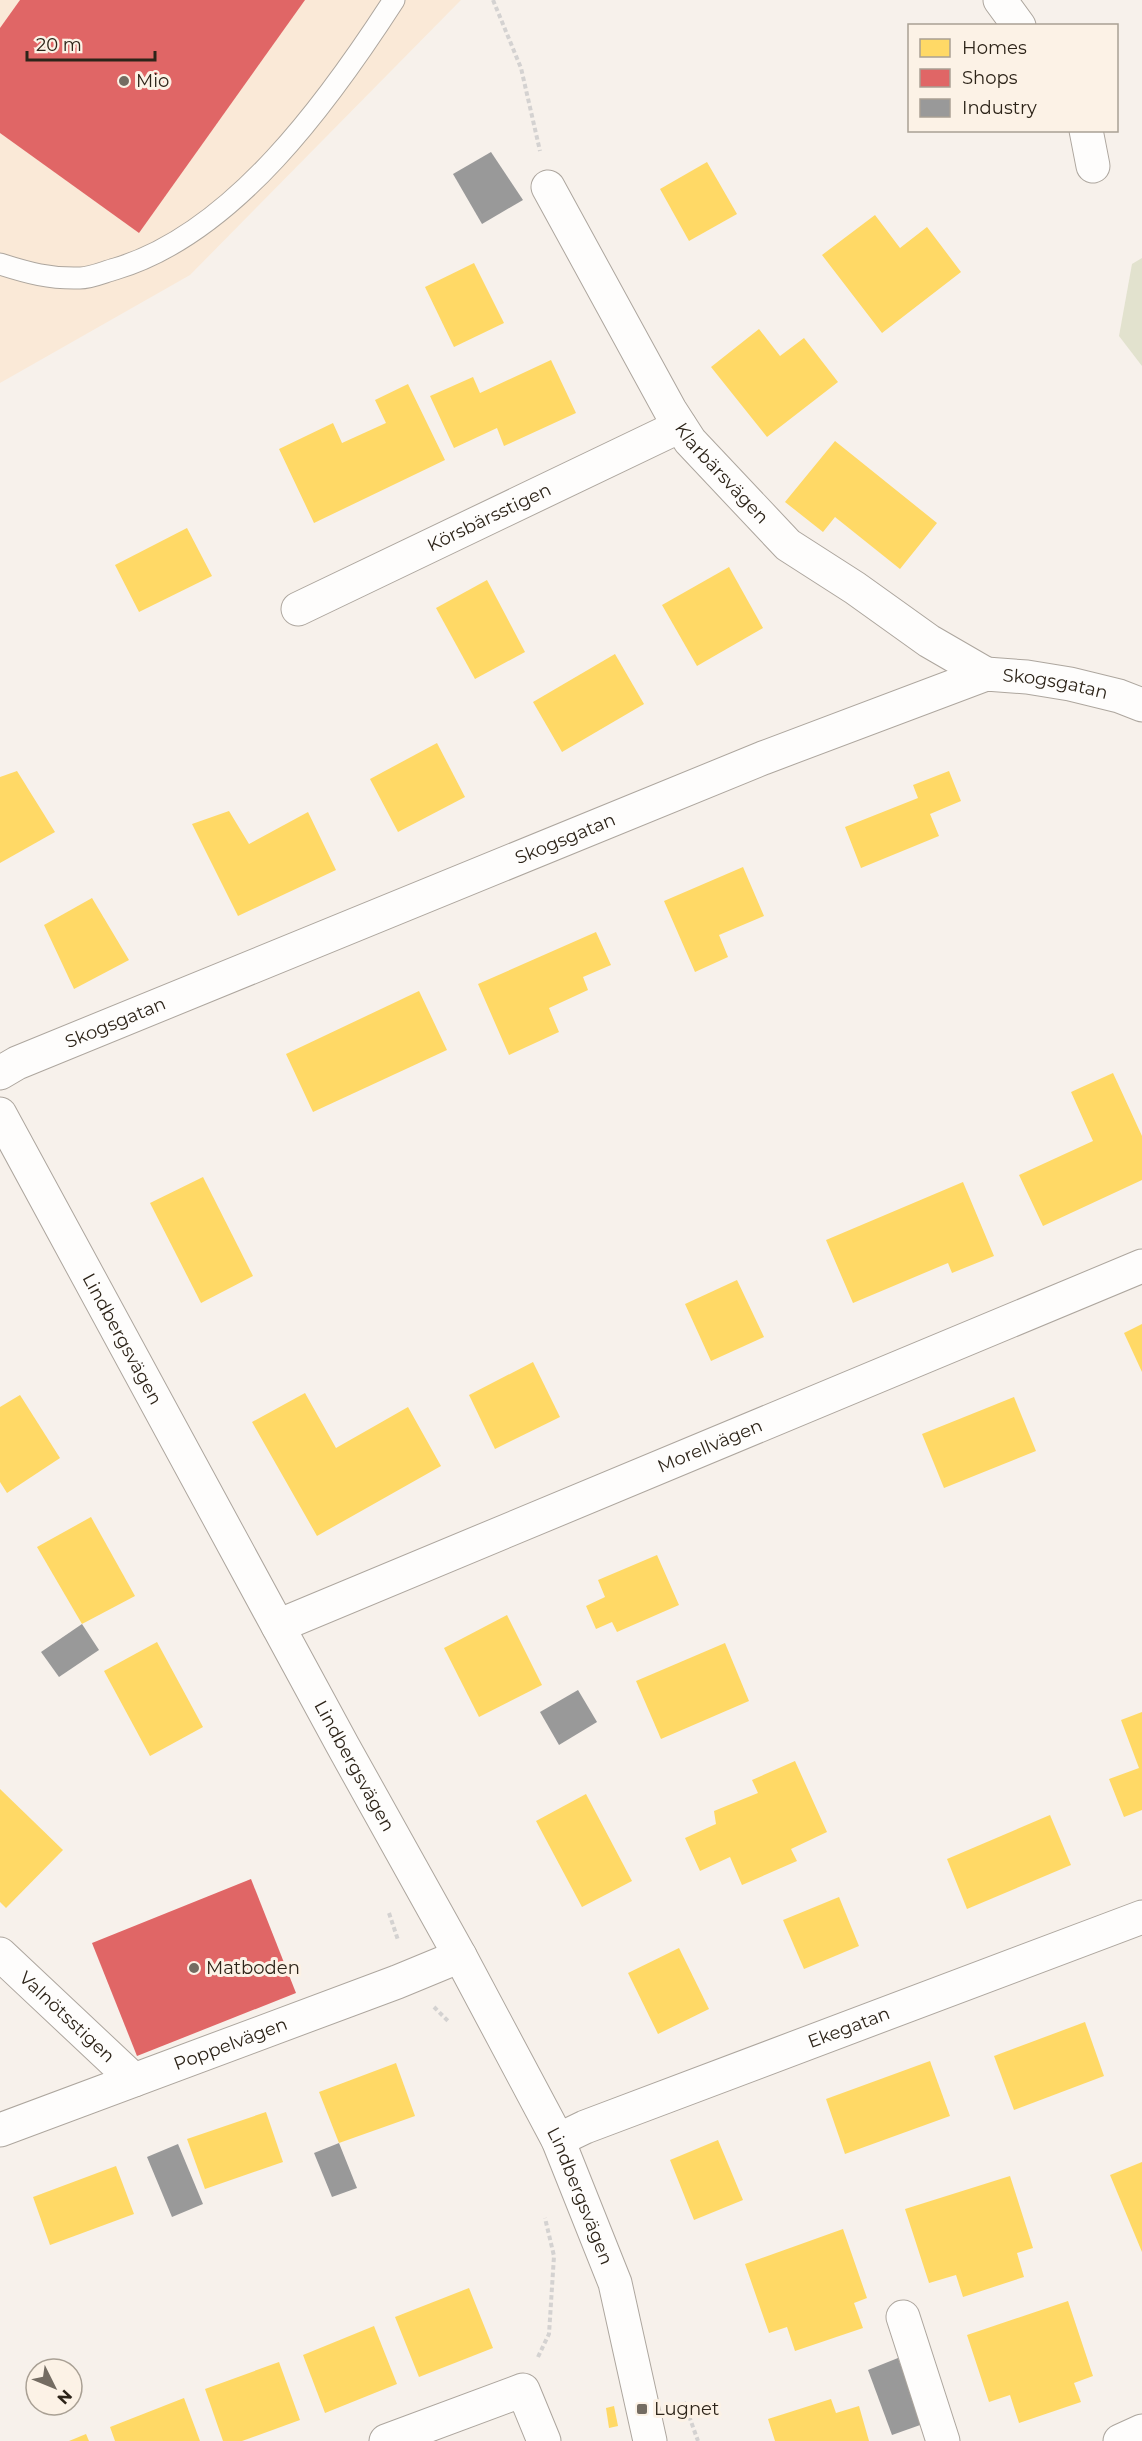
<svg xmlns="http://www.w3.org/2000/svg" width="1142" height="2441" viewBox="0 0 1142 2441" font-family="Montserrat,sans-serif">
<rect width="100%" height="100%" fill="#f7f1eb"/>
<path fill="#fae9d7" d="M0 0H461L190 275 0 383Z"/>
<path fill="#e2e2ce" d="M1142 258V366L1119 336 1132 264Z"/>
<g fill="#ffd966">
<path d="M707 162 737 214 689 241 660 189Z"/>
<path d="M875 215 900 248 927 227 961 272 882 333 822 255Z"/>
<path d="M474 263 504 323 454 347 425 287Z"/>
<path d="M759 329 780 356 804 338 838 382 767 437 711 367Z"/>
<path d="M551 360 576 413 504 446 497 428 454 448 430 396 473 377 480 393Z"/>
<path d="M408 384 445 460 314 523 279 449 333 423 342 443 386 423 375 400Z"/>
<path d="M835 441 937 523 900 569 835 517 823 532 785 502Z"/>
<path d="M187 528 212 576 139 612 115 565Z"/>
<path d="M729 567 763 628 697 666 662 605Z"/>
<path d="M487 580 525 652 475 679 436 608Z"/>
<path d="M615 654 644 704 562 752 533 702Z"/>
<path d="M437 743 465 797 398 832 370 779Z"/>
<path d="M17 771 55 832 0 863V777Z"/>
<path d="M949 771 961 801 930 814 939 836 861 868 845 827 918 798 913 785Z"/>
<path d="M229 811 249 844 308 812 336 870 238 916 192 824Z"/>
<path d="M743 867 764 916 719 935 728 957 695 972 664 901Z"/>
<path d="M92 898 129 960 74 989 44 925Z"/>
<path d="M596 932 611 965 583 977 588 990 549 1008 559 1032 509 1055 478 984Z"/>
<path d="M419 991 447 1050 313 1112 286 1054Z"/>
<path d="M1113 1073 1142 1136V1180L1043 1226 1019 1175 1093 1141 1071 1092Z"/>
<path d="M203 1177 253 1276 201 1303 150 1203Z"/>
<path d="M963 1182 994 1256 952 1273 948 1263 853 1303 826 1240Z"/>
<path d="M737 1280 764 1337 711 1361 685 1304Z"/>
<path d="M1142 1324V1372L1124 1333Z"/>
<path d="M533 1362 560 1417 495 1449 469 1395Z"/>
<path d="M305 1393 336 1448 408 1407 441 1466 317 1536 252 1422Z"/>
<path d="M20 1395 60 1458 7 1493 0 1482V1407Z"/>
<path d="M1014 1397 1036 1451 944 1488 922 1434Z"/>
<path d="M91 1517 135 1596 82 1624 37 1547Z"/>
<path d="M657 1555 679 1605 617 1632 612 1622 596 1629 586 1606 605 1597 598 1580Z"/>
<path d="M507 1615 542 1685 479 1717 444 1648Z"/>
<path d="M157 1642 203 1727 150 1756 104 1671Z"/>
<path d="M725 1643 749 1701 661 1739 636 1681Z"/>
<path d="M1142 1712V1810L1124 1817 1109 1779 1139 1768 1121 1720Z"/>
<path d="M795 1761 827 1832 791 1849 797 1861 742 1885 730 1857 700 1871 685 1838 716 1824 714 1811 758 1793 752 1780Z"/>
<path d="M0 1789 63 1850 6 1908 0 1902Z"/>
<path d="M586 1794 632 1881 582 1907 536 1821Z"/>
<path d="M1050 1815 1071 1865 967 1909 947 1859Z"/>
<path d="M839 1897 859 1946 804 1969 783 1920Z"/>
<path d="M679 1948 709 2009 658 2034 628 1973Z"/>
<path d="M1085 2022 1104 2076 1014 2110 994 2056Z"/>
<path d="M930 2061 950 2116 845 2154 826 2099Z"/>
<path d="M396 2063 415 2116 339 2143 319 2092Z"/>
<path d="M266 2112 283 2162 205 2189 187 2139Z"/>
<path d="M718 2140 743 2200 694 2220 670 2160Z"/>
<path d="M1142 2162V2252L1110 2175Z"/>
<path d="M116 2166 134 2214 50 2245 33 2197Z"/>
<path d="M1010 2176 1033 2248 1017 2253 1024 2277 963 2297 956 2275 929 2283 905 2209Z"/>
<path d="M843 2229 867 2298 854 2303 863 2328 795 2351 787 2327 769 2333 745 2264Z"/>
<path d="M469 2288 493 2348 419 2377 395 2317Z"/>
<path d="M1068 2301 1093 2376 1074 2383 1081 2402 1019 2423 1010 2395 989 2402 967 2335Z"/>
<path d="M374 2326 397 2384 325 2413 303 2355Z"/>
<path d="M279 2362 300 2420 242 2441H223L205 2389Z"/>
<path d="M184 2398 200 2441H115L110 2427Z"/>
<path d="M831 2399 836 2413 859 2406 869 2441H775L768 2419Z"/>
<path d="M614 2406 618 2426 609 2428 606 2408Z"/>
<path d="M86 2434 89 2441H69Z"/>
</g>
<g fill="#e06666">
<path d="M20 0H305L139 233 0 133V28Z"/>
<path d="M251 1879 296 1993 137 2056 92 1943Z"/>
</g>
<g fill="#999">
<path d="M491 152 523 200 482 224 453 174Z"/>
<path d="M82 1624 99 1650 59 1677 41 1652Z"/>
<path d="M578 1690 597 1722 559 1745 540 1712Z"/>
<path d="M339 2143 357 2188 332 2197 314 2153Z"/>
<path d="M178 2144 203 2204 172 2217 147 2157Z"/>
<path d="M898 2358 923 2424 892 2435 868 2370Z"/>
</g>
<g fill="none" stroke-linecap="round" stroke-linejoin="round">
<defs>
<path id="service" d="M0 264C28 273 50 279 80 278 91 278 104 272 115 269 234 234 330 99 394 0"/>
<g id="minor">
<path d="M1000 0 1019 26"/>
<path d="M1086 130 1093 166"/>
<path id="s1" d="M548 187 670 410 690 441 788 545 855 588 929 641 986 674"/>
<path id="s2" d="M298 609 680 426"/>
<path id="s3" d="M0 1073 17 1063 763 758 986 674 1027 677 1070 684 1119 696 1142 705"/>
<path id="s4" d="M278 1626 1142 1266"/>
<path id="s5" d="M0 1954 134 2080"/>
<path id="s6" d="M0 2130 397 1982 460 1956"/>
<path id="s7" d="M558 2140 585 2127 1142 1917"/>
<path d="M903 2317 943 2441"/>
<path d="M386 2441 523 2390 544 2441"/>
<path d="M1120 2441 1142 2431"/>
</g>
<g id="tertiary">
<path id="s8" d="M0 1114 343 1746 460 1956 558 2140 615 2283 650 2441"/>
</g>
</defs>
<use href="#service" stroke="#ada69e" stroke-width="23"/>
<use href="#minor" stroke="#ada69e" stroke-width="35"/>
<use href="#tertiary" stroke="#ada69e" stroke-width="35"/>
<g stroke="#d4d2d1" stroke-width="4" stroke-dasharray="4.5 3" stroke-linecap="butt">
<path d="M493 0 521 68 540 151"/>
<path d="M389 1913 398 1940"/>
<path d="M434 2007 448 2021"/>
<path d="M538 2357 549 2334 554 2256 545 2218"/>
<path d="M684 2402 698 2441"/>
</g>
<use href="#service" stroke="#fefdfc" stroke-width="21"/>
<use href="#minor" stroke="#fefdfc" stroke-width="33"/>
<use href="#tertiary" stroke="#fefdfc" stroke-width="33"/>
</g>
<g fill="#746c62" stroke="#fcf2e6" stroke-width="2">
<circle cx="124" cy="81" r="6"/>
<circle cx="194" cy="1968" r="6"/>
<rect x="636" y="2403" width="12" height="12" rx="3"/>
</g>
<g text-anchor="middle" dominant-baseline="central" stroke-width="6" stroke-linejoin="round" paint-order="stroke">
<g font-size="18" fill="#2d2419" stroke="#fcf2e6" text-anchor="start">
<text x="136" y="81">Mio</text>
<text x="206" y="1968">Matboden</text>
<text x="654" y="2409">Lugnet</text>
</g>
<g font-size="18" fill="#2d2419" stroke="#fcf2e6">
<text stroke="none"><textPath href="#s1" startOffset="336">Klarbärsvägen</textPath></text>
<text stroke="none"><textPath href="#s2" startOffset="212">Körsbärsstigen</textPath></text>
<text stroke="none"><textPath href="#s3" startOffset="1134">Skogsgatan</textPath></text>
<text stroke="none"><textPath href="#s3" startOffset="612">Skogsgatan</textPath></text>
<text stroke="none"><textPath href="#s3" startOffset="126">Skogsgatan</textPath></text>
<text stroke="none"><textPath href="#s8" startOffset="256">Lindbergsvägen</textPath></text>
<text stroke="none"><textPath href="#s4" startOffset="468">Morellvägen</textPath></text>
<text stroke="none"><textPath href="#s8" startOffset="742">Lindbergsvägen</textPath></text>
<text stroke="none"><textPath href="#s5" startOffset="92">Valnötsstigen</textPath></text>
<text stroke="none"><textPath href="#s7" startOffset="312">Ekegatan</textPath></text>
<text stroke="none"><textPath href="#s6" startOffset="246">Poppelvägen</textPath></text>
<text stroke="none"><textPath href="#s8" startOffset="1228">Lindbergsvägen</textPath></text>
</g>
</g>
<rect x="908" y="24" width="210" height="108" fill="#fcf2e6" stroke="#a9a094" stroke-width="1.5"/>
<rect x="920" y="39" width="30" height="18" fill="#ffd966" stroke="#a9a094" stroke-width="1.5"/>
<text x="962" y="54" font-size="18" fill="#2d2419">Homes</text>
<rect x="920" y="69" width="30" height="18" fill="#e06666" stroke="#a9a094" stroke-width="1.5"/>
<text x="962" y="84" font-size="18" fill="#2d2419">Shops</text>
<rect x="920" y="99" width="30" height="18" fill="#999999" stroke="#a9a094" stroke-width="1.5"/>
<text x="962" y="114" font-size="18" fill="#2d2419">Industry</text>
<g transform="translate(54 2387) rotate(133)"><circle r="28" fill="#fcf2e6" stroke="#a9a094" stroke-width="1.5"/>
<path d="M0-4.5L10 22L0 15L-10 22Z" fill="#746c62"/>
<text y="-9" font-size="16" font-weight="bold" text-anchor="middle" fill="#2d2419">N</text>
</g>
<path d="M27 51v9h128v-9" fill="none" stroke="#2d2419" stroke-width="3"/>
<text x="36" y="51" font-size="18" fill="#2d2419" stroke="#fcf2e6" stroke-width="4.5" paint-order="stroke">20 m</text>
</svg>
